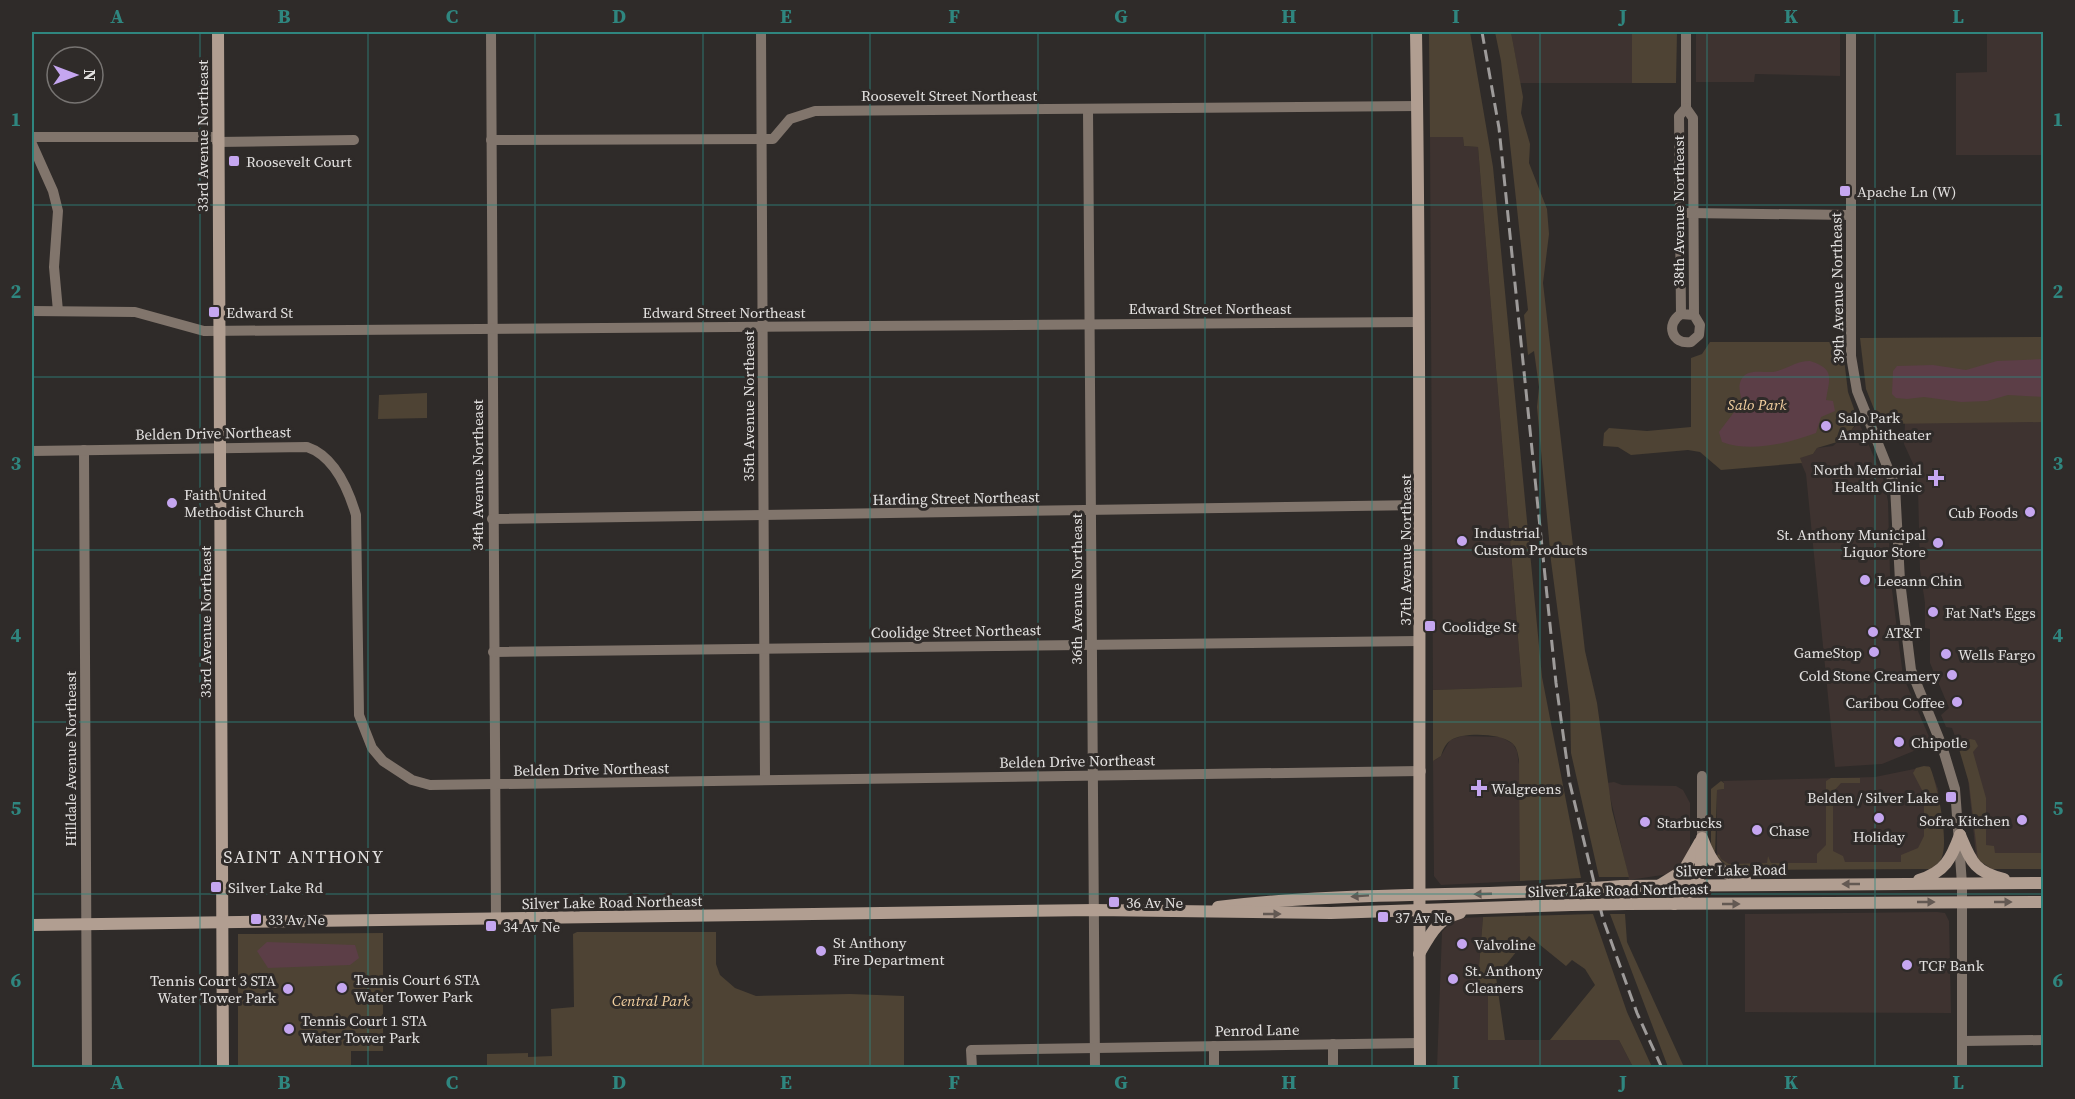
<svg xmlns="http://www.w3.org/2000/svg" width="2075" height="1099" viewBox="0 0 2075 1099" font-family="'Source Serif 4',serif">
<rect width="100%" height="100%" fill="#2f2b29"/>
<g fill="#3e3330">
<path d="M1511 32H1632V83H1520Z"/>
<path d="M1696 32H1840V76L1755 74 1754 82H1696Z"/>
<path d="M1987 32H2043V155H1956V73L1987 72Z"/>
<path d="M1430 137H1463L1464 146 1478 147 1522 687 1433 690Z"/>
<path d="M2010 421 2043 422V869H1991L1976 856 1967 769 1952 728 1946 727 1941 715 1949 708 1930 663V629L1925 628V603L1920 570 1918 488 1915 468 1904 444 1905 423Z"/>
<path d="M1859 423 1883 477 1888 501 1890 574 1903 676 1930 739 1926 746 1882 764 1835 767 1806 474 1799 458 1813 454 1817 448 1833 446Z"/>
<path d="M1462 736 1501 737 1513 744 1517 751 1520 771V881L1441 885 1434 876 1433 761 1441 756 1450 740Z"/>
<path d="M1929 766 1938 789 1943 847 1942 858 1936 865 1730 869 1717 856V790L1724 789V782L1721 781 1875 777Z"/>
<path d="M1614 782 1622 785 1676 786 1683 790 1690 803V848L1685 863 1669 874 1629 880 1607 783Z"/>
<path d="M1937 912 1945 913 1949 921 1951 1013 1745 1012V914Z"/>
<path d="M1483 917 1477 990 1488 991V1040H1619L1633 1067 1437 1068 1442 932 1451 922 1461 918Z"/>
</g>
<g fill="#4e4334">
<path d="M1429 32H1470L1493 167 1542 677 1581 878 1520 881 1519 760C1518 754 1517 747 1512 743 1501 733 1463 732 1451 740 1445 744 1443 750 1441 756L1433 761V690L1522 687 1478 147 1464 146 1463 137H1430Z"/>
<path d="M1495 32H1511L1523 97 1521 113 1530 144 1529 163 1547 209 1549 234 1543 283 1585 651 1597 703 1612 810 1629 877H1599L1571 753 1570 704 1551 561 1537 407 1539 387 1534 351 1528 355 1524 315 1528 310 1501 61Z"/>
<path d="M1632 32H1677L1676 83H1632Z"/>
<path d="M2043 337V422L1880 424 1866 389 1860 338Z"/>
<path d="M1710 342H1842L1848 392 1859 423 1855 425 1844 440 1817 448 1813 454 1800 458 1802 463 1721 470 1700 452 1688 450 1631 455 1618 447 1603 446 1604 433 1609 428 1647 431 1691 427V358L1702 354Z"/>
<path d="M427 393V418L378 419 379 395Z"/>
<path d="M1970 739 1975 740 1978 746 1973 752 1986 798V845L1994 846 1995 853H2043V869H1992L1978 860 1969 783 1959 749Z"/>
<path d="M1924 766 1930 767C1937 784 1950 842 1941 859 1939 863 1934 866 1931 869L1731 870 1717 856 1719 854 1721 859 1729 864 1767 863 1768 856 1771 863H1817V854L1826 845V781L1831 778H1860V783H1841L1833 792V851L1843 856 1845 862H1901V855L1918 848 1924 836V794L1913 773 1916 768Z"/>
<path d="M1721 781 1724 783V789L1717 790 1715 854 1727 870 1711 850V789Z"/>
<path d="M1593 914 1627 1012 1652 1067H1633L1619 1040H1550L1595 985 1585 969 1572 960 1566 966 1529 936 1496 977 1505 1040H1488V991H1477L1483 917Z"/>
<path d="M1610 914H1625L1627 942 1684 1067H1668Z"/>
<path d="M577 932H716V964L720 975 735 988 756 996 850 994 904 996V1067H446L487 1065V1054L528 1053V1057L552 1056 551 1009 574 1007 573 934Z"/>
<path d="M383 933V1051H351V1067H238V934Z"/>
</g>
<g fill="#5c3e47">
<path d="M2043 359V397L2008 395 1987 401 1961 402 1924 397 1907 399 1896 398 1892 394 1893 371 1897 366 1933 365 1966 370 1997 361Z"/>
<path d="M1810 361C1836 369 1829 379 1826 400L1833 401 1835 411 1821 417 1816 433C1789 443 1751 453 1722 442L1719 432 1741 403C1742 396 1738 390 1740 383 1744 367 1762 373 1773 372 1786 370 1795 361 1810 361Z"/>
<path d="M267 942 355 945 359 958 350 965 268 968 257 951Z"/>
</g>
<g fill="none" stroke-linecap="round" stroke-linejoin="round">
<g stroke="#81756c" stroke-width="10">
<path d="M491 32 496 919"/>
<path d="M761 32 765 780"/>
<path d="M1686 32V108L1693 118 1694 315"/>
<path d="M1851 32V356L1857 391 1895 486 1900 581 1911 670 1942 746 1955 789 1962 884V1068"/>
<path d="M1088 110 1095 1068"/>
<path d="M32 137H217"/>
<path d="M491 140 773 139 790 119 815 111 1418 106"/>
<path d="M217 142 354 140"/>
<path d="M32 144 53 191 58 211 54 267 58 311"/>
<path d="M1688 213 1851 215"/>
<path d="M32 311 135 312 204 331 1419 322"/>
<path d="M1681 314 1694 315 1700 325 1699 335 1691 342C1672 345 1665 324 1681 314L1679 116 1686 108"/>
<path d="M84 450 87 1068"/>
<path d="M32 451 307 447C334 456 348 488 356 515L359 715 372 748 383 761 412 780 430 785 1421 771"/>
<path d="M492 519 1420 505"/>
<path d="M493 652 1420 641"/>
<path d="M1702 838V776"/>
<path d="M1962 1041 2044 1040"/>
<path d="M1333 1044V1068"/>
<path d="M1214 1046V1068"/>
<path d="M972 1068 971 1050 1420 1043"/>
</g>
<g stroke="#b19e91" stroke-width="12">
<path d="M218 32 223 1068"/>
<path d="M1416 32C1422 377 1418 722 1420 1068"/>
<path d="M1960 835C1971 861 1974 872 2004 879"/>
<path d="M1702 838C1711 862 1719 875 1745 879"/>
<path d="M1919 880C1945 872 1951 859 1960 835"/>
<path d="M1660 885 1684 870 1700 842"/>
<path d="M1622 886 2044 883"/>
<path d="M1627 904 2044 902"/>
<path d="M1674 904C1701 888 1701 875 1702 846"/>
<path d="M1218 907C1333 893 1450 896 1566 890"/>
<path d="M32 925 1094 910 1331 913 1571 905"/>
<path d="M1419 954C1430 935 1437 919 1460 913"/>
</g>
<path stroke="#9e9b9a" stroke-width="3" stroke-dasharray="12 6" stroke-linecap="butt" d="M1482 32 1499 128 1556 683 1570 784 1603 919 1637 1013 1662 1068"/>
<g stroke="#b19e91" stroke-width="12">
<path d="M1566 890 1622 886"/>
<path d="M1571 905 1627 904"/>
</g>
</g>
<defs><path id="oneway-solid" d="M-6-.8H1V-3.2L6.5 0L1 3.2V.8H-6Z" transform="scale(1.5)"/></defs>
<g fill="#635953">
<use href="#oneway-solid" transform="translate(1851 884) rotate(180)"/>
<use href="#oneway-solid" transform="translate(1483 894) rotate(178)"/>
<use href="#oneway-solid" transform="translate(1360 896) rotate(176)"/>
<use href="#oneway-solid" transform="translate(1926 902)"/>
<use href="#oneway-solid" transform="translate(2003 902)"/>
<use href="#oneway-solid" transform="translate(1731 904)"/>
<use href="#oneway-solid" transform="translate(1272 914)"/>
</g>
<path fill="none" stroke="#2f867f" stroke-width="1.5" stroke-opacity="0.55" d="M200 32V1068M368 32V1068M535 32V1068M703 32V1068M870 32V1068M1038 32V1068M1205 32V1068M1372 32V1068M1540 32V1068M1707 32V1068M1875 32V1068M32 205H2044M32 377H2044M32 550H2044M32 722H2044M32 894H2044"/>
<g fill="#c5a6f0" stroke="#2f2b29" stroke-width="2">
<rect x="228" y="155" width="12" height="12" rx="3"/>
<rect x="1839" y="185" width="12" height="12" rx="3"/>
<rect x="208" y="306" width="12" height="12" rx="3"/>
<circle cx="1826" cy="426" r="6"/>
<path d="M1933 469h6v6h6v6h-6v6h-6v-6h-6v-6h6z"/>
<circle cx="172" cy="503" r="6"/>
<circle cx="2030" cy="512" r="6"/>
<circle cx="1462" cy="541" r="6"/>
<circle cx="1938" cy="543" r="6"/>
<circle cx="1865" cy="580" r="6"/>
<circle cx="1933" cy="612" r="6"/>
<rect x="1424" y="620" width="12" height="12" rx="3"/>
<circle cx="1873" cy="632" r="6"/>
<circle cx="1874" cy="652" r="6"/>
<circle cx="1946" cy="654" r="6"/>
<circle cx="1952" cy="675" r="6"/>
<circle cx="1957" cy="702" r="6"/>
<circle cx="1899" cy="742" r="6"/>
<path d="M1476 779h6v6h6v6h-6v6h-6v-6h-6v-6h6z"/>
<rect x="1945" y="791" width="12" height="12" rx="3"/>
<circle cx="1879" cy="818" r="6"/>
<circle cx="2022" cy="820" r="6"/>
<circle cx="1645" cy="822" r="6"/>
<circle cx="1757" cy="830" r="6"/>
<rect x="210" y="881" width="12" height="12" rx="3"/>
<rect x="1108" y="896" width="12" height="12" rx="3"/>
<rect x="1377" y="911" width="12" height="12" rx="3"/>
<rect x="250" y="913" width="12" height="12" rx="3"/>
<rect x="485" y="920" width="12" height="12" rx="3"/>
<circle cx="1462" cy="944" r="6"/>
<circle cx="821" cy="951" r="6"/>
<circle cx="1907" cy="965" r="6"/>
<circle cx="1453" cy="979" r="6"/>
<circle cx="342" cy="988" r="6"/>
<circle cx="288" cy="989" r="6"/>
<circle cx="289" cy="1029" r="6"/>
</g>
<g text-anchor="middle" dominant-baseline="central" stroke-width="6" stroke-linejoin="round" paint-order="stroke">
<g font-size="15" fill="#e3e1e0" stroke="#2f2b29">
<text x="949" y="95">Roosevelt Street Northeast</text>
<text transform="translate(202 136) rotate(-90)">33rd Avenue Northeast</text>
<text transform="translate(1678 211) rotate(-90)">38th Avenue Northeast</text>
<text transform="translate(1837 288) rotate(-91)">39th Avenue Northeast</text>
<text x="1210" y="308">Edward Street Northeast</text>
<text x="724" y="312">Edward Street Northeast</text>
<text transform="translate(748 406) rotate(-90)">35th Avenue Northeast</text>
<text transform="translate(213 433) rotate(-1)">Belden Drive Northeast</text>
<text transform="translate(477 475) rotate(-90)">34th Avenue Northeast</text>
<text transform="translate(956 498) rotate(-1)">Harding Street Northeast</text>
<text transform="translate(1405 550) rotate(-90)">37th Avenue Northeast</text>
<text transform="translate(1076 589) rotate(-90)">36th Avenue Northeast</text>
<text transform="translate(205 622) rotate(-90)">33rd Avenue Northeast</text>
<text transform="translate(956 631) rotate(-1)">Coolidge Street Northeast</text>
<text transform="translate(70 759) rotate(-90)">Hilldale Avenue Northeast</text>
<text transform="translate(1077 761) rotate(-1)">Belden Drive Northeast</text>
<text transform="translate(591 769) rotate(-1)">Belden Drive Northeast</text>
<text transform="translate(1731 870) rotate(-1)">Silver Lake Road</text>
<text transform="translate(1618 890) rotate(-1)">Silver Lake Road Northeast</text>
<text transform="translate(612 902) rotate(-1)">Silver Lake Road Northeast</text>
<text transform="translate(1257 1030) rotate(-1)">Penrod Lane</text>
</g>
<g font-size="15" fill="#e3e1e0" stroke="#2f2b29" text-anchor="start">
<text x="246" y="161">Roosevelt Court</text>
<text x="1857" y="191">Apache Ln (W)</text>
<text x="226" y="312">Edward St</text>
<text x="1838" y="417">Salo Park<tspan x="1838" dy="17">Amphitheater</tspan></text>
<text x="1922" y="469" text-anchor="end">North Memorial<tspan x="1922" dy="17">Health Clinic</tspan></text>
<text x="184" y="494">Faith United<tspan x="184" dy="17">Methodist Church</tspan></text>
<text x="2018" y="512" text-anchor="end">Cub Foods</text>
<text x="1474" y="532">Industrial<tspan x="1474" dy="17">Custom Products</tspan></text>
<text x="1926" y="534" text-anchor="end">St. Anthony Municipal<tspan x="1926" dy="17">Liquor Store</tspan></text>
<text x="1877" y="580">Leeann Chin</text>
<text x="1945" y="612">Fat Nat's Eggs</text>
<text x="1442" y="626">Coolidge St</text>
<text x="1885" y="632">AT&amp;T</text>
<text x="1862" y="652" text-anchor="end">GameStop</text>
<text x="1958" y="654">Wells Fargo</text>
<text x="1940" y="675" text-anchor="end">Cold Stone Creamery</text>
<text x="1945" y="702" text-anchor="end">Caribou Coffee</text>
<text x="1911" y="742">Chipotle</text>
<text x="1491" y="788">Walgreens</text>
<text x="1939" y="797" text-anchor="end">Belden / Silver Lake</text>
<text x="2010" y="820" text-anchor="end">Sofra Kitchen</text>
<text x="1657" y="822">Starbucks</text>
<text x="1769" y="830">Chase</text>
<text x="1879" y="836" text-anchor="middle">Holiday</text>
<text x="228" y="887">Silver Lake Rd</text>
<text x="1126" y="902">36 Av Ne</text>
<text x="1395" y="917">37 Av Ne</text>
<text x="268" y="919">33 Av Ne</text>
<text x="503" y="926">34 Av Ne</text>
<text x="833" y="942">St Anthony<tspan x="833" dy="17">Fire Department</tspan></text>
<text x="1474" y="944">Valvoline</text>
<text x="1919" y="965">TCF Bank</text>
<text x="1465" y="970">St. Anthony<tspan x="1465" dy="17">Cleaners</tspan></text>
<text x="354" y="979">Tennis Court 6 STA<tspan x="354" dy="17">Water Tower Park</tspan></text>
<text x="276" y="980" text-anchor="end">Tennis Court 3 STA<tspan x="276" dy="17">Water Tower Park</tspan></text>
<text x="301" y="1020">Tennis Court 1 STA<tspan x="301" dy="17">Water Tower Park</tspan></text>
</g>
<g font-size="15" font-style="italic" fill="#f3d0a0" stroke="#2f2b29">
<text x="1757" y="404">Salo Park</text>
<text x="651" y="1000">Central Park</text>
</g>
<g font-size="18" letter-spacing="1.5" fill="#e3e1e0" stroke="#2f2b29">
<text x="304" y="856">SAINT ANTHONY</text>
</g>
</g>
<rect width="2075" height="1099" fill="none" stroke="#2f2b29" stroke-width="66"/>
<g transform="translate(75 75) rotate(90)"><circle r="28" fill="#2f2b29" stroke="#777472" stroke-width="1.5"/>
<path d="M0-4.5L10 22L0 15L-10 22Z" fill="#c5a6f0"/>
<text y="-9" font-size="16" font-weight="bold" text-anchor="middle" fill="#e3e1e0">N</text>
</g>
<rect x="33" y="33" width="2009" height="1033" fill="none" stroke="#2f867f" stroke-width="2"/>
<g font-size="20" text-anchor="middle" font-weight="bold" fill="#2f867f">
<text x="117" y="23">A</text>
<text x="284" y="23">B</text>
<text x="452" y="23">C</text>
<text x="619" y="23">D</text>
<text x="786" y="23">E</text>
<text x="954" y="23">F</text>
<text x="1121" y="23">G</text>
<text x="1289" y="23">H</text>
<text x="1456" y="23">I</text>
<text x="1623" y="23">J</text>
<text x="1791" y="23">K</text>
<text x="1958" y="23">L</text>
<text x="16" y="126">1</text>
<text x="2058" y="126">1</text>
<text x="16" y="298">2</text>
<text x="2058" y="298">2</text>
<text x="16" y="470">3</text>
<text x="2058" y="470">3</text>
<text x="16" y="642">4</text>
<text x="2058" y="642">4</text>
<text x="16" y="815">5</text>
<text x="2058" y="815">5</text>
<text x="16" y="987">6</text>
<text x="2058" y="987">6</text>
<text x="117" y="1089">A</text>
<text x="284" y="1089">B</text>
<text x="452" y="1089">C</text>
<text x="619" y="1089">D</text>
<text x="786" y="1089">E</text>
<text x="954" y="1089">F</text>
<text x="1121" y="1089">G</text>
<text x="1289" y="1089">H</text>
<text x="1456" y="1089">I</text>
<text x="1623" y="1089">J</text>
<text x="1791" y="1089">K</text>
<text x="1958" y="1089">L</text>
</g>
</svg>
